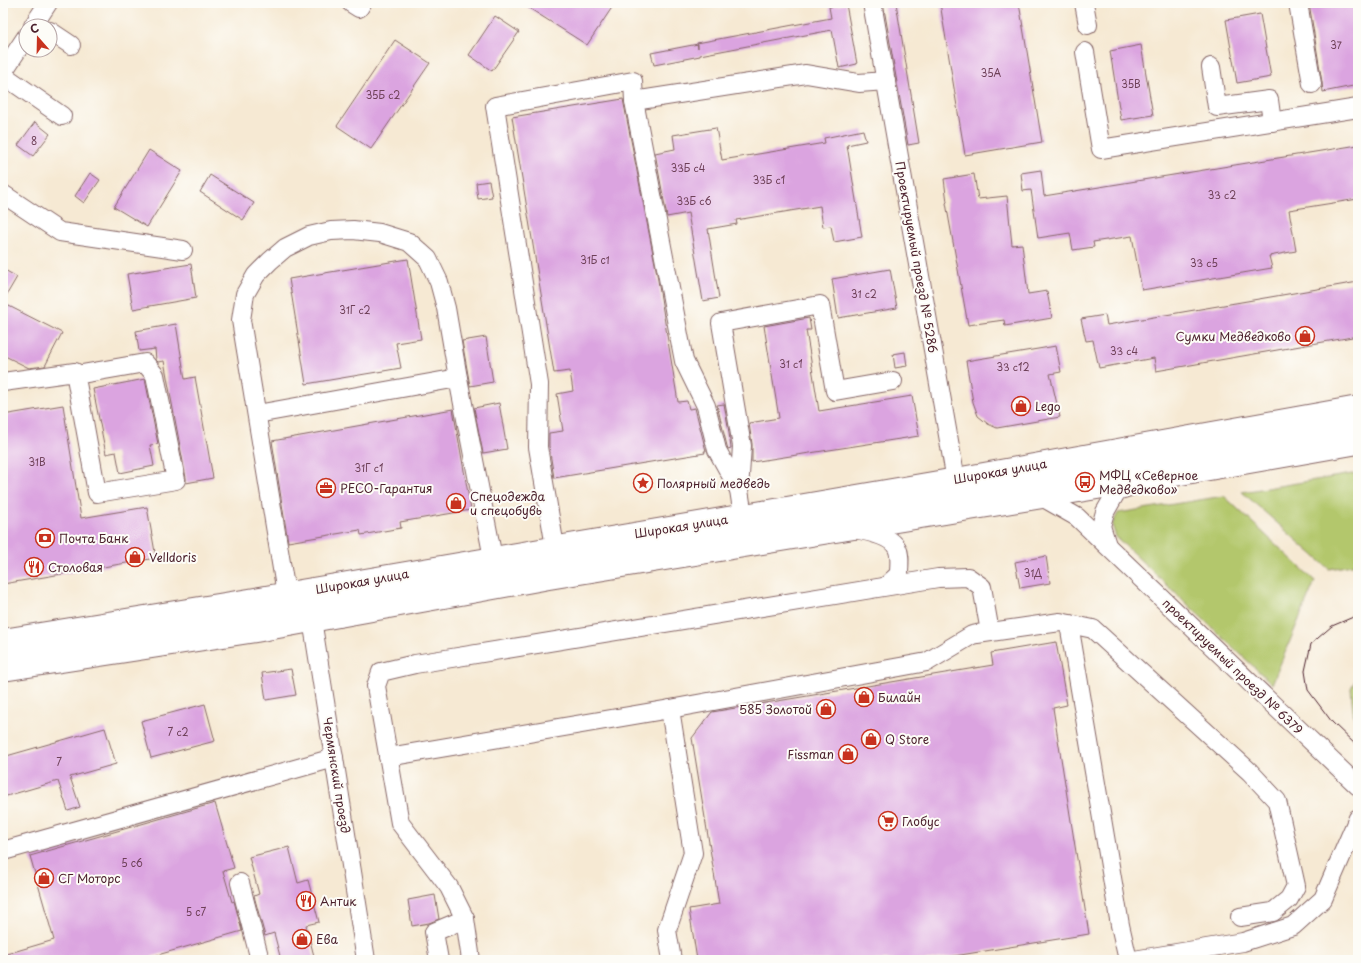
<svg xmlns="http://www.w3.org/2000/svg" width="1361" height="963" viewBox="0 0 1361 963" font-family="'Playpen Sans',sans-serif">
<rect width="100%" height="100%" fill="#fdfcf7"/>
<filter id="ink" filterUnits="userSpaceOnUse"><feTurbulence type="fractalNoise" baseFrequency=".025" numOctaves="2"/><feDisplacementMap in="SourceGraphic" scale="8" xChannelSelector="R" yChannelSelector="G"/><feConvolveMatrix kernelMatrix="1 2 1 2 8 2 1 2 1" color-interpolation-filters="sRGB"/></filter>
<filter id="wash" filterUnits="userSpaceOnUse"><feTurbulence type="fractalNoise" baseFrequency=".012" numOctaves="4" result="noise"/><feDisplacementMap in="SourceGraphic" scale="16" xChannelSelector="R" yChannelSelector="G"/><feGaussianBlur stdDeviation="0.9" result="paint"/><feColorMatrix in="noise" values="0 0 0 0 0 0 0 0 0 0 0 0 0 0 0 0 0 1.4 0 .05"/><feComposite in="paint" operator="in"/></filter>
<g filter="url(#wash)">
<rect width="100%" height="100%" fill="#f6e9d3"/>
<g fill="#b3c76c" stroke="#7e734c">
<path d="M1358 473V564L1329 569 1242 492Z"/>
<path d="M1224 496 1315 581 1272 684 1116 537 1112 525 1118 513Z"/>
<path d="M1358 675V725L1353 713 1351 688Z"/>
</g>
<g id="blocks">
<g fill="#dba4e0">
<path d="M521 3H615L587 45Z"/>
<path d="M883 3H896L919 143 908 145Z"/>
<path d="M940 3H1019L1042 142 965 155Z"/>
<path d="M1309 3H1358V85L1323 92 1322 82Z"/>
<path d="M846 4 857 64 839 68 832 30 700 55V56L654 65 651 53 698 44V48L697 43 831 18 829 7Z"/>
<path d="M1260 14 1271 77 1237 83 1226 20Z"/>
<path d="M495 16 519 32 492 71 469 55Z"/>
<path d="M395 40 430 63 371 149 337 126Z"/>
<path d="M1141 45 1153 115 1121 120 1110 51Z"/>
<path d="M623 99 657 274 678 402 687 401 689 409 695 408 706 451H704L705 453 554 478 549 446V433L563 431 557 394 573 391 570 371 554 373 512 117Z"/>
<path d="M35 122 50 134 33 156 18 145Z"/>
<path d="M716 128 722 160 825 143 824 138 863 130 866 141 847 145 862 237 834 242 831 226 823 227 820 206 736 220 737 224 708 229 719 298 703 301 688 213 667 217 655 153 675 149 673 135Z"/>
<path d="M1358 145V199L1289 210 1296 251 1269 256 1272 268 1142 290 1132 236 1093 242 1094 247 1073 250 1070 233 1038 238 1031 190 1023 191 1021 173 1041 170 1044 196Z"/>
<path d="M149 150 182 171 147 227 114 207Z"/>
<path d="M90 173 100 180 84 203 75 196Z"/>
<path d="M974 174 978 199 1007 196 1012 245 1022 244 1028 294 1047 291 1052 318 1005 326 1004 320 968 325 946 203 947 202 944 179Z"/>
<path d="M210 175 254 203 243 220 200 192Z"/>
<path d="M489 181 492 197 478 199 476 183Z"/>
<path d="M408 259 421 339 396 343 401 368 306 384 289 279Z"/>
<path d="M191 264 196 298 133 309 127 274Z"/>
<path d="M3 269 17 277 3 301Z"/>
<path d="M890 269 897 308 838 318 832 279Z"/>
<path d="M1358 282V336L1156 371 1154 358 1099 368 1093 340 1086 341 1081 319 1105 315 1107 325Z"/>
<path d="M3 303 62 333 45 366 29 368 3 355Z"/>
<path d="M809 318 811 330H806L819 411 912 396 919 436 752 462V444L749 423 779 418 764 326Z"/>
<path d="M176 324 185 379 195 377 213 478 186 483V478L164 361 158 362 156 360 155 349 139 351 136 331Z"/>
<path d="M486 337 493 382 470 386 462 341Z"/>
<path d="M1056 346 1061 372 1050 374 1060 417 997 428 988 424 978 416 973 402 966 361Z"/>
<path d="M905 352 907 366 895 368 893 354Z"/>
<path d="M145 379 158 444 150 445 154 466 120 473 116 452 106 454 93 389Z"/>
<path d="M499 403 507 449 483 453 474 408Z"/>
<path d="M724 404 728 426 731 448 728 449 727 446 717 405Z"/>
<path d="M63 405 81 518 147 507 156 558 3 584V415Z"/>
<path d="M453 409 471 510 400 522 401 528 361 535 360 530 288 542 272 441Z"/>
<path d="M1046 556 1050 583 1020 588 1015 562Z"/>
<path d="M1056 642 1067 705 1053 708 1089 934 930 960H697L689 909 719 904 692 738 712 712 993 665 991 653Z"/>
<path d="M291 669 296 695 266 700 262 673Z"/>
<path d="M205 704 215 741 151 758 141 721Z"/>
<path d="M105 728 116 764 70 777 80 807 68 811 58 781 3 797V757Z"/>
<path d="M215 803 234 868 223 871 232 902 234 901 242 931 140 960H3V955L54 940 30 856Z"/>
<path d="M289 847 298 883 308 880 319 922 306 925 315 960H281L274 933 265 936 254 896 259 894 249 857Z"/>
<path d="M435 895 439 919 429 923 412 926 408 900Z"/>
</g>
</g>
</g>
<g filter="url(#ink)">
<use href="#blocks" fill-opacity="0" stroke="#866666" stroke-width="1"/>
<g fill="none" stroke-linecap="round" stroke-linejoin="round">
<defs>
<g id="minor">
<path d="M351 3 359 8 362 3"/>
<path d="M872 3 958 492"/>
<path d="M1084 3 1088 25"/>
<path d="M1298 3 1312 84"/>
<path d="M33 26 48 3"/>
<path d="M50 31 71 45"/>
<path d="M1085 52 1101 149 1358 108"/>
<path d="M1211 67 1217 107 1269 100 1272 122"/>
<path d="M3 72 26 37"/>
<path d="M3 75 62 116"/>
<path d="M634 101 684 361 706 406 717 450 739 490 743 516"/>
<path d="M3 194 60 232 183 250"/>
<path d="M3 382 75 372 97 493 176 480 155 375 145 363 76 375"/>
<path d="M257 414 458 378 493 558"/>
<path d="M739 490 742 446 721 323 820 305 835 391 893 381"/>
<path d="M1042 497 1077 517 1358 786"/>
<path d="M854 529C866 531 891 536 897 548 901 556 899 565 899 574L886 586"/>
<path d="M1107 545 1101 526 1105 512 1117 491 1133 486"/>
<path d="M555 547 538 447 539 384 495 106 633 81 634 101 806 74 859 83 886 81"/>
<path d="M286 593 241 320 245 294 256 275 270 261 285 248 309 236 331 231 353 230 380 233 409 242 428 259 439 282 446 308 458 378"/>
<path d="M310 607 366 960"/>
<path d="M1069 624 1120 925 1128 960"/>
<path d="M3 656 930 498 1285 439 1358 424"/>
<path d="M388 757 670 709"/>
<path d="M3 851 334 758"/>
<path d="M240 883 260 960"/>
<path d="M439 960 434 932 465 919"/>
<path d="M471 960 465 919 449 887 400 823 376 686 381 672 415 664 938 578 968 577 982 587 990 632"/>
<path d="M672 960 667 930 693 853 670 709 927 662 972 635 977 634 1060 622 1093 629 1250 772 1277 801 1296 886 1289 899 1273 912 1240 917"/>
<path d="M1134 960 1243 942 1293 926 1323 899 1358 818"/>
</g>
<g id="major">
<path d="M3 640 249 600 956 479 1358 407"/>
<path d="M3 670 256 631 549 578 1158 478 1358 443"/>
</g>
</defs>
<use href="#minor" stroke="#866666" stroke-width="20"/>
<use href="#major" stroke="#866666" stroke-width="24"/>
<use href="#minor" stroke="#fff" stroke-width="18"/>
<use href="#major" stroke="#fff" stroke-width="22"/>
<path stroke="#4a1f2b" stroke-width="1" d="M1358 615 1332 626 1311 644 1305 671 1308 690 1332 722 1358 747"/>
</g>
</g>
<defs>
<symbol id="shop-ring" viewBox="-11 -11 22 22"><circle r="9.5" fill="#fdfcf7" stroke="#c8321e" stroke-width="1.5"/><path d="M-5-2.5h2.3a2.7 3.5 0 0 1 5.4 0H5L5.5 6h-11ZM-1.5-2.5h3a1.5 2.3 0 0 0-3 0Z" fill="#c8321e"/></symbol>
<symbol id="bus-ring" viewBox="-11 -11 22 22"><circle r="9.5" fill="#fdfcf7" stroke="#c8321e" stroke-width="1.5"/><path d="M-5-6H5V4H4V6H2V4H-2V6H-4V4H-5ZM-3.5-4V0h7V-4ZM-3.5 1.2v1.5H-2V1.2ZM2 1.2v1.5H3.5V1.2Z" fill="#c8321e"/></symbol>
<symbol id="sight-ring" viewBox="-11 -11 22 22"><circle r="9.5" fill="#fdfcf7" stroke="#c8321e" stroke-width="1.5"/><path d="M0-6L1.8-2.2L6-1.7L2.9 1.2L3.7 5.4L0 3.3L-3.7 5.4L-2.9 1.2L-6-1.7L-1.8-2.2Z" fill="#c8321e"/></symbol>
<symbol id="office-ring" viewBox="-11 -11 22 22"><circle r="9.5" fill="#fdfcf7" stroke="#c8321e" stroke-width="1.5"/><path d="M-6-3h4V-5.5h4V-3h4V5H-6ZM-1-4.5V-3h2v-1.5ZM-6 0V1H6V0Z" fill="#c8321e"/></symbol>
<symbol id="bank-ring" viewBox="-11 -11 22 22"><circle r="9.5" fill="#fdfcf7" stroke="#c8321e" stroke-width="1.5"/><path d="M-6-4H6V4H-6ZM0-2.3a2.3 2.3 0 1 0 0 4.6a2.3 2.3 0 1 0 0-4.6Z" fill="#c8321e"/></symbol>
<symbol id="restaurant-ring" viewBox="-11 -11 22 22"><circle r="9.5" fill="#fdfcf7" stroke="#c8321e" stroke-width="1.5"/><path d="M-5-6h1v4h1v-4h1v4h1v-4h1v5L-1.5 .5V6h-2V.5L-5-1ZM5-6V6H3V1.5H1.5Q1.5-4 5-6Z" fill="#c8321e"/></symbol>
<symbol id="supermarket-ring" viewBox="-11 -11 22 22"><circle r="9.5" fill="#fdfcf7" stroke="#c8321e" stroke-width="1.5"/><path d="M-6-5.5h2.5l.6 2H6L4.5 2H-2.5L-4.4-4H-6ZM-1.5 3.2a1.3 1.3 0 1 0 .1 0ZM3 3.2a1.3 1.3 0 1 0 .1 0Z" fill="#c8321e"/></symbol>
</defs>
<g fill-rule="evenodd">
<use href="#shop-ring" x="1294" y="325" width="22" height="22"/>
<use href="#shop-ring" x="1010" y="395" width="22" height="22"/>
<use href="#bus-ring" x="1074" y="471" width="22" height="22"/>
<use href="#sight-ring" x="632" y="472" width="22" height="22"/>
<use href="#office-ring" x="315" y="477" width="22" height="22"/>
<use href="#shop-ring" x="445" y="492" width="22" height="22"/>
<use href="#bank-ring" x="34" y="527" width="22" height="22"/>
<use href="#shop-ring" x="124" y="546" width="22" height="22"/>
<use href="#restaurant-ring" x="23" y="556" width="22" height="22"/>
<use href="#shop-ring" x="853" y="686" width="22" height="22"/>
<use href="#shop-ring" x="815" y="698" width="22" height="22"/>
<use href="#shop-ring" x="860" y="728" width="22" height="22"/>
<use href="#shop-ring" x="837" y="743" width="22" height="22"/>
<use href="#supermarket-ring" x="877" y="810" width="22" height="22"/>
<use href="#shop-ring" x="33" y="867" width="22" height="22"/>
<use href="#restaurant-ring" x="295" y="890" width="22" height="22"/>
<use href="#shop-ring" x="291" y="928" width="22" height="22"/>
</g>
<g text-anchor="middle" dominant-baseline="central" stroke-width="4" stroke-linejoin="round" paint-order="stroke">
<g font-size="10" fill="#6e4058">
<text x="1336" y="44">37</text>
<text x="991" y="72">35А</text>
<text x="1131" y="83">35В</text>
<text x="383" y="94">35Б с2</text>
<text x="34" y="140">8</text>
<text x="688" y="167">33Б с4</text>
<text x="769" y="179">33Б с1</text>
<text x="1222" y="194">33 с2</text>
<text x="694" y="200">33Б с6</text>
<text x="595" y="259">31Б c1</text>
<text x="1204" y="262">33 с5</text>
<text x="864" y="293">31 с2</text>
<text x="355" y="309">31Г с2</text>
<text x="1124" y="350">33 с4</text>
<text x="791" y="363">31 с1</text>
<text x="1013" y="366">33 с12</text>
<text x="37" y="461">31В</text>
<text x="369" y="467">31Г с1</text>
<text x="1033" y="572">31Д</text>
<text x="178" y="731">7 с2</text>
<text x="59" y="761">7</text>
<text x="132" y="862">5 с6</text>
<text x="196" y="911">5 с7</text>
</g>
<g font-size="12" fill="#4a1f2b" stroke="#fdfcf7">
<text transform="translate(917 257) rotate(80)">Проектируемый проезд № 5286</text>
<text transform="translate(1000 471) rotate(-10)">Широкая улица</text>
<text transform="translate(681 526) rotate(-9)">Широкая улица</text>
<text transform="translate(362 581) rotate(-10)">Широкая улица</text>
<text transform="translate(1233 666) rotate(44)">проектируемый проезд № 6379</text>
<text transform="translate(337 775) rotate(81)">Чермянский проезд</text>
</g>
<g font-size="12" fill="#4a1f2b" stroke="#fdfcf7" text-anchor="start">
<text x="1291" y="336" text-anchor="end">Сумки Медведково</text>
<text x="1035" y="406">Lego</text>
<text x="1099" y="475">МФЦ «Северное<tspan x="1099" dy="14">Медведково»</tspan></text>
<text x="657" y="483">Полярный медведь</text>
<text x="340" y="488">РЕСО-Гарантия</text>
<text x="470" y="496">Спецодежда<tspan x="470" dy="14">и спецобувь</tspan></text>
<text x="59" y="538">Почта Банк</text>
<text x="149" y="557">Velldoris</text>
<text x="48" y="567">Столовая</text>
<text x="878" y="697">Билайн</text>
<text x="812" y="709" text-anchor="end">585 Золотой</text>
<text x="885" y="739">Q Store</text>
<text x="834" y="754" text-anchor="end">Fissman</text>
<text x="902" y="821">Глобус</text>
<text x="58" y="878">СГ Моторс</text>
<text x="320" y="901">Антик</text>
<text x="316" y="939">Ева</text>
</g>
</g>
<rect width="1361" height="963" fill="none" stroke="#fdfcf7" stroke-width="16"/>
<g transform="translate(38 38) rotate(340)"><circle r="19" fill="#fdfcf7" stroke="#b5a4a5"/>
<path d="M0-3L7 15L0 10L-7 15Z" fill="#c8321e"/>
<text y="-6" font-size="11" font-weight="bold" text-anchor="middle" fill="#4a1f2b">С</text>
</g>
</svg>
